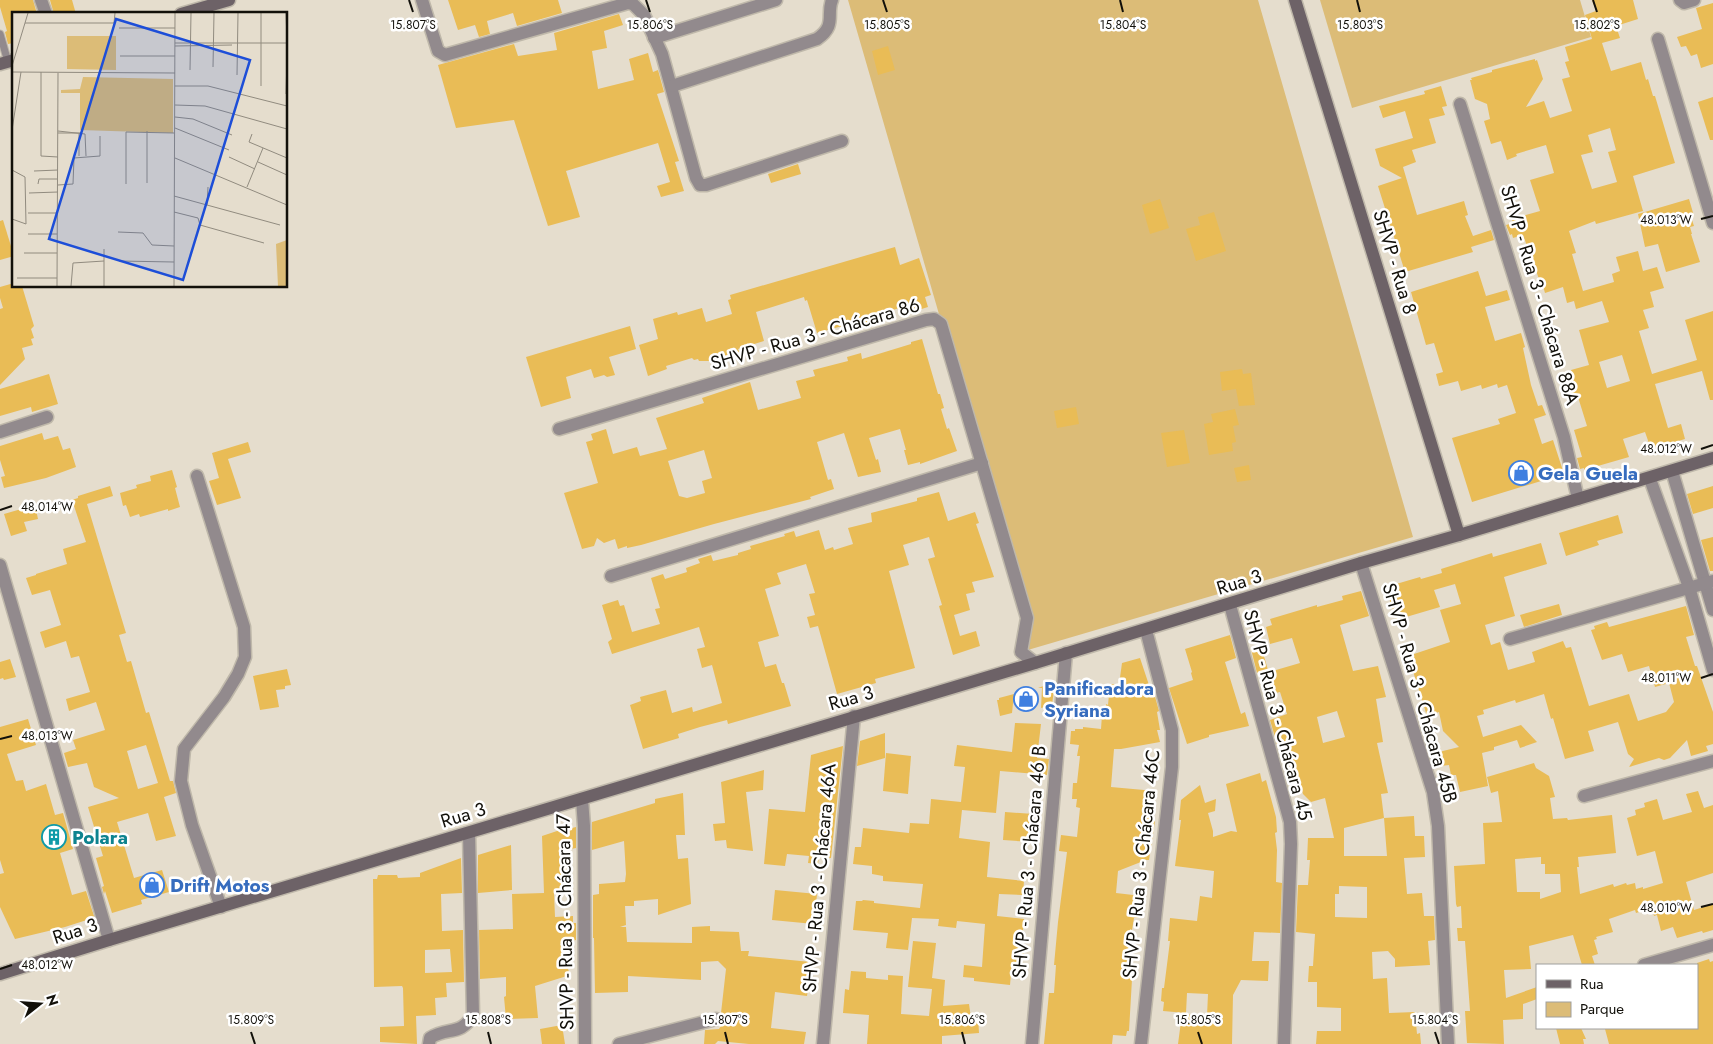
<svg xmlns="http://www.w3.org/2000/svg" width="1713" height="1044" viewBox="0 0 1713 1044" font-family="Jost,sans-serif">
<rect width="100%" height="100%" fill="#e5ddcd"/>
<g fill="#dcbc77">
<path d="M848 0H1258L1413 537 1021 652 1027 618Z"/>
<path d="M1320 0H1580L1591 37 1352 108Z"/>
</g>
<g fill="#e9bc56" fill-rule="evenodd">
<path d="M0 0H33L37 14H14V43L8 44 5 32 7 31 0 7Z"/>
<path d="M50 0H72L76 14H54Z"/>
<path d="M448 0H558L562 13 517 26 513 13 487 21 490 34 479 37 475 25 458 30Z"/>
<path d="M1592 0H1633L1638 19 1616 26 1620 38 1602 43 1611 71 1641 62 1646 80 1648 79 1653 96H1655L1675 163 1633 176 1643 211 1596 224 1595 221 1569 231 1576 253 1572 254 1583 291 1614 282 1612 274 1620 271 1616 257 1638 251 1643 271 1657 267 1664 288 1650 292 1654 307 1643 310 1649 328 1639 331 1652 374 1697 360 1685 320 1713 311V400H1710L1702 371 1655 384 1668 428 1681 424 1685 439 1651 449 1645 432 1623 439 1629 457 1584 470V468L1580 469 1577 458 1582 457 1574 430 1587 426 1578 397 1569 400 1563 382 1574 379 1571 370 1589 365 1579 330 1609 322 1602 301 1576 309 1574 301 1567 303 1563 287 1545 293 1541 279H1539L1523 235 1513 238 1512 234 1510 235 1506 225 1513 223 1512 219 1540 211 1530 180 1554 173 1546 145 1516 154 1517 156 1507 160 1501 141 1491 144 1484 121 1490 119 1487 104 1475 99 1470 80H1472L1471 78 1492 72V70L1535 59V61L1537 60 1543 79 1526 107 1544 101 1550 118 1572 111 1562 79 1570 77 1565 62 1569 61 1565 47 1592 39 1585 15 1596 11ZM1610 128 1616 150 1608 152 1617 182 1592 189 1581 155 1593 152 1588 135ZM1622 355 1630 381 1607 388 1599 362Z"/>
<path d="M1713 3V64L1701 68 1697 54 1691 56 1686 46 1681 47 1677 37 1702 29 1696 8Z"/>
<path d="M619 14 623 25 604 31 607 48 592 51 598 89 634 80 629 59 648 53 653 72 658 70 664 92 657 94 679 161 675 162 684 191 661 197 657 186 670 182 658 143 566 171 580 217 548 226 514 120 456 128 438 65 514 44 518 56 557 50 554 33Z"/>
<path d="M888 46 895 70 878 75 872 51Z"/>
<path d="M1441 86 1447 106 1442 107 1445 115 1429 119 1436 143 1412 150 1416 162 1403 167 1417 215 1464 201 1468 215 1465 216 1473 236 1491 230 1494 240 1471 247 1473 252 1405 272 1378 186 1402 178 1380 166 1375 149 1413 138 1405 111 1383 118 1379 106 1425 94 1424 91Z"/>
<path d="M1713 97V140H1710L1698 102Z"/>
<path d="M798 164 801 174 771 183 768 174Z"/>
<path d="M1160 199 1169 228 1150 234 1142 205Z"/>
<path d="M1689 199 1694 216 1691 217 1694 226 1690 227 1692 234H1691L1700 262 1666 272 1658 244 1645 247 1638 214Z"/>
<path d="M1214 212 1226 251 1196 261 1186 229 1200 225 1198 217Z"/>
<path d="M3 220 14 256 0 260V221Z"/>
<path d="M895 247 900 265 919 258 931 295 925 297 928 307 915 311 913 304 876 315 878 322 866 326 864 320 817 333 807 300 805 301 804 297 756 312 764 341 738 349 740 354 709 361H699L698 359 694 360 692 358 666 366 667 369 648 376 639 345 658 339 653 319 677 312 678 315 702 308 706 322 732 314 728 300 731 299 730 295Z"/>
<path d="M1478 271 1486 296 1507 290 1510 300 1485 307 1495 341 1521 333 1525 347 1523 348 1531 385 1538 406 1542 405 1546 415 1534 419 1542 444 1553 440 1564 474 1472 502 1452 438 1500 424 1498 419 1516 413 1507 385 1498 388 1497 384 1482 389 1481 385 1461 391 1458 381 1439 386 1436 374 1443 372 1434 343 1426 345 1411 292Z"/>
<path d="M14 283V286H22L34 326 31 329 34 338 31 339 33 345 22 348 25 359 0 385V309L3 308 0 298V287Z"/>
<path d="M630 326 636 349 609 357 615 375 607 377 604 375 594 378 591 369 566 377 571 398 541 407 526 357Z"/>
<path d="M922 339 938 394H940L944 408 941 409 947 429 949 428 957 451 920 464V462L908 465 904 450H906L900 429 869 438 876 460 878 459 881 472 858 477 844 433 817 442 828 480 831 479 834 489 810 497 811 499 714 524 641 545 627 548V546L618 549 615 539 604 543 597 538 594 546 582 549 564 493 598 483 586 442 593 440 591 434 606 429 613 454 637 447 640 456 667 449 656 418 704 403 702 398 750 382 758 410 801 398 796 381 815 376 813 370 848 361 847 357 861 353 862 359 911 344V342ZM704 450 712 478 702 481 705 493 687 498 679 496 668 461Z"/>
<path d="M1242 369 1243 374 1251 373 1255 405 1239 406 1236 389 1222 391 1220 372Z"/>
<path d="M49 374 58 404 32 412 31 407 0 416V389Z"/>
<path d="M1076 407 1079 424 1057 428 1054 411Z"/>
<path d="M1235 409 1239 425 1233 426 1236 442 1232 443 1233 451 1209 455 1204 424 1213 422 1211 414Z"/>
<path d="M1184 430 1190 463 1167 467 1161 433Z"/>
<path d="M42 433 44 440 58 436 63 450 70 448 76 467 46 478 4 488 1 477 5 476 0 460V446Z"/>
<path d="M248 442 251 452 228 459 241 498 217 505 209 481 219 478 212 453Z"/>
<path d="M1249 465 1251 480 1237 482 1234 468Z"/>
<path d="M172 470 177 487 175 488 180 507 168 511V509L140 517 139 514 130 517 126 505 123 506 120 493 137 488 136 485 151 481 150 476Z"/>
<path d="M110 486 113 496 87 504 126 633 119 635 127 662 131 661 146 713 149 712 170 781H173L176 793 164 797 176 836 156 841 148 813 117 822 134 878 162 870 169 892 141 900 142 904 112 913 105 891 104 894 102 887 104 886 96 858 103 856 88 807 119 798 94 787 87 763 68 767 64 753 76 749 73 740 105 730 96 702 69 711 66 699 90 692 79 656 71 658 66 641 45 648 40 632 61 625 50 590 32 595 26 578 36 575V574L67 564 63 549 86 542 72 500 78 498V496ZM146 745 158 783 138 789 127 751Z"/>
<path d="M1713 486V508L1693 514 1687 494Z"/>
<path d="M939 492 948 521 975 512 979 523 976 524 994 577 972 582 975 592 966 594 970 610 954 615 960 636 976 631 980 646 953 655 939 606 942 605 928 559 935 557 929 537 903 545 909 565 889 571 915 668 875 679 876 683 837 694 818 626 810 628 807 617 815 615 809 594 815 593 806 564 777 573 781 584 765 589 779 636 758 642 765 667 776 664 782 683H784L791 706 728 724 727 720 700 727 678 734 679 738 643 749 630 705 641 701 640 697 666 690 672 713 692 707 693 712 722 703 712 665 702 668 697 649 705 647 699 627 612 654 608 642 612 639 602 605 618 600 620 606 624 605 632 632 660 624 655 609 660 608 651 578 663 574 665 579 687 572 686 568 700 563 698 559 711 555 713 561 738 555V553L751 549 750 546 785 536 784 534 794 531 796 537 819 530 825 550 833 547 834 550 853 544 848 528 872 522 871 513 917 501V498Z"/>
<path d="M35 505 38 519 24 522 27 531 11 536 4 514Z"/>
<path d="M1618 515 1623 533 1597 541 1599 545 1566 556 1559 533Z"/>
<path d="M1713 537V571H1710L1701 540Z"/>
<path d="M1541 543 1547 564 1504 577 1515 616 1485 625 1491 645 1500 642 1508 670 1535 662 1532 652 1563 641 1566 648 1571 647 1589 706 1629 694 1638 721 1666 712 1674 702 1669 683 1655 687 1649 666 1628 672 1622 654 1602 660 1591 630 1595 629 1594 626 1607 622 1609 627 1686 606 1694 635 1686 637 1695 666H1697L1713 712V744L1706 746 1708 751 1691 756 1687 740 1670 758 1664 760 1659 758 1629 767 1634 759 1628 754 1618 722 1588 731 1594 751 1565 759 1553 718 1551 719 1544 694 1516 703 1515 700 1483 710 1484 714 1477 716 1483 737 1521 725 1537 742 1520 748 1517 740 1494 747V750L1482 753 1488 786 1460 792 1456 775H1451L1449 765 1441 766 1439 752 1459 747 1443 731 1439 712 1427 716 1412 668 1415 667 1411 655 1450 642 1440 610 1461 604 1455 584 1434 590 1440 607 1396 620 1386 587 1420 577 1421 579 1442 573 1441 569 1492 553 1493 557Z"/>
<path d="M1361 591 1369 616 1340 625 1353 671 1378 666 1386 697 1376 699 1383 742 1377 743 1388 793 1381 794 1384 818 1344 828V856H1387L1384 818 1414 816 1415 836H1424L1425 857 1404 858 1407 894 1422 893 1424 916H1434L1435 940 1428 941 1430 965 1395 967V959L1388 951 1372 952 1373 979 1387 978 1389 1013 1415 1012 1417 1034 1420 1033 1421 1044H1316L1317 1031H1341V1008L1317 1007V982H1308L1309 966H1313L1315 934 1296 932 1298 885H1308L1310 860H1307L1308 838H1334L1325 798 1311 802 1303 794 1288 746 1278 748 1270 720 1287 714 1280 692 1276 693 1269 672 1300 663 1292 638 1270 644 1266 627 1272 625 1270 619 1317 605V607L1343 600 1342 596ZM1337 711 1345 737 1323 743 1317 717ZM1339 886 1367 887V918L1335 917V894H1339Z"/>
<path d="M1559 604 1562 615 1524 627 1520 615Z"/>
<path d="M1230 635 1236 658 1225 662 1241 714 1245 712 1249 726 1209 735V737L1187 744 1169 688 1193 680 1191 673 1192 672 1185 649Z"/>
<path d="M1261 646 1268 670 1257 673 1251 649Z"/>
<path d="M1140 658 1152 694 1154 693 1159 711 1157 712 1160 730H1157L1160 742 1121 749H1114L1111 787 1155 791 1153 807H1155L1153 821H1155L1149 860H1146L1118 871 1116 893 1142 896 1140 918H1134L1132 930 1130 929 1126 974 1132 975V979L1129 1031H1127L1126 1036 1113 1035 1112 1044H1044L1049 993H1054L1056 965H1054L1058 922 1067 852 1059 851 1061 835 1077 837 1080 808 1076 807 1077 799H1072L1073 783H1077L1080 756H1077L1079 745 1070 744 1071 731H1075V729H1083V727L1101 729 1102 715H1105L1106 704 1108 705 1110 684 1119 685 1122 663Z"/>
<path d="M10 659 16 677 4 680 3 678 0 679V662Z"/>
<path d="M287 669 291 685 285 686V689L276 690 279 707 260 710 253 676Z"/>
<path d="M1055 682 1052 705 1041 708 1042 688H1038Z"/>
<path d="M1014 694 1012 713 1000 716 997 700H999V698Z"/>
<path d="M28 719 36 745 7 754 16 781 23 780 26 791 46 784 55 815 63 813 73 849 60 853 72 895 86 891 94 916 93 918 65 927 15 939 0 907V874L4 873 0 860V727Z"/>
<path d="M1015 723 1041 724 1037 758 1049 759 1047 775 1000 771 996 813 962 810 959 838 990 842 987 877 1024 881 1023 895 999 894 997 916 1024 919 1021 952H1024L1022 964 1012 963 1010 985 974 981V978L963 977 964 965 982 967 985 924 957 921 956 928 938 926 939 919 912 918 908 950 886 948 888 933 853 930 856 901H862L863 900 874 901V903L920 908 923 884 883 881V876L872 874V866L853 864 855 847H861L863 828 909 833 910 823 929 824 931 799 961 802 965 767 954 766 957 745 1012 752Z"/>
<path d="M885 733V758L857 766 860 741Z"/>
<path d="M843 746 831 858 819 857 818 864 808 863 809 856 787 854 785 866 764 864 769 809 805 812 811 755Z"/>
<path d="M886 753 911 756 908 794 883 791Z"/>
<path d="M1534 763 1536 768 1549 776 1555 797 1550 798 1553 819 1567 818 1568 820 1612 815 1616 853 1578 857 1579 867H1577L1580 894 1613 884 1614 887 1626 883 1627 885 1635 883 1636 889 1643 887V889L1663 883 1655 851 1637 856 1627 818 1636 815 1635 810 1645 807 1644 803 1657 799 1663 820 1692 812 1686 794 1698 791 1704 808 1713 805V873L1686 882 1694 910 1713 904V930L1703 933 1702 931 1677 938 1673 927 1661 931 1657 915 1654 916 1652 908 1636 913 1635 910 1609 919 1613 932 1596 937 1597 939 1594 940 1598 954 1592 956 1595 965H1582L1573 935 1529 946 1531 969 1504 970 1506 998 1537 987V999L1523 1004V1019L1503 1020 1504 1044 1467 1043 1465 1011H1470L1465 941H1458L1457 928H1462L1461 906 1457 907 1456 904 1454 866 1485 864 1483 823 1502 822 1498 791 1491 793 1487 777ZM1541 857V864H1545V874H1560L1561 892 1540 899V892H1517L1515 859Z"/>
<path d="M764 770 763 790 746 792 753 851 727 848 726 840 715 841 713 824 725 823 721 782Z"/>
<path d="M1260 773 1262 782 1266 780 1276 817 1277 832 1275 833 1277 850 1276 882 1282 883 1280 933 1254 932 1252 961H1269L1268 981 1241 980 1233 995 1232 1044H1178L1182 1014 1207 1016 1208 994 1187 993 1186 1013 1163 1011 1164 1002 1161 1001 1162 988H1164L1170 941H1168L1170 918 1197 921 1200 896 1212 898 1214 871 1175 866 1181 820H1179L1181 800 1200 785 1205 803 1216 799 1215 811 1208 813 1213 831V837L1231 831 1237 832 1226 784Z"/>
<path d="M683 793 685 835H676L678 859 688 858 691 904 658 915V899L634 901V906H625L626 925 620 927H626L627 942 692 943V927L710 926V931L739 932 741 951H749L748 956 811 962 807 996 775 992 771 1028 806 1032 804 1044H749L718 1041 715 1044H704L705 1030 719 1029 724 1021 721 1013 726 969 718 961 701 962V980L628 976V992L595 993 594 938H593V895L599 894V884L625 882 626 874 624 841 592 850V822L655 803V799Z"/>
<path d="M1005 812 1034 814 1031 842 1003 840Z"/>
<path d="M572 826V828L576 827V848L566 850 565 893H554L555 917 573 916V923H576V940L560 944 570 975 535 986 538 1018 506 1019 504 997 506 996V977L480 979 479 930 513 929 512 894 544 893 542 836Z"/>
<path d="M511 845 512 890 478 893V855Z"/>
<path d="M461 858 462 893 441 894 442 931 463 930 464 982 446 983 447 997 435 998 436 1015 416 1016 417 1044 380 1042V1027L404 1026 403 988 402 986 374 987 373 879H377L378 875H397L398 878 420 877V873ZM450 949 452 972 425 973V950Z"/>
<path d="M775 890 817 894 814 924 772 920Z"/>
<path d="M913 941 936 943 932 978 945 980 943 1006 969 1004 971 1018 978 1017 979 1033 942 1036V1044H867L869 1015 843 1013 845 989 849 990 851 971 866 972V978L888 980V975L903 976 901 1014 929 1016 932 989 908 987Z"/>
<path d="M1709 959 1710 962 1713 961V1044H1609L1605 1029 1611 1028H1697V963Z"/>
<path d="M562 1025 565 1044H542L540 1029Z"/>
<path d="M1556 1028H1581L1586 1039H1583L1584 1044H1560Z"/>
</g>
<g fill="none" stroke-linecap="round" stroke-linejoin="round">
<defs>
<path id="lane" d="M0 34 8 62"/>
<g id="street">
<path d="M41 0 46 14"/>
<path d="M422 0 438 51 445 55 628 3 633 4 644 15 662 54 696 178 700 185H706L842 141"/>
<path d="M1680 0 1684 3 1694 0"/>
<path d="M654 38 776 0"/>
<path d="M1658 39 1713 223"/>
<path d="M672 86 817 39C837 25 826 15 832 0"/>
<path d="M1460 104 1564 437 1578 499"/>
<path d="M559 429 926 320 934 319 941 324 1027 618 1021 652 1035 663"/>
<path d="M0 432 47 417"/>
<path d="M1672 471 1713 610"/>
<path d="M197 476 244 627 245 657 238 674 224 697 184 749 181 781 192 825 221 907"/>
<path d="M1650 479 1689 587 1713 670"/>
<path d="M1361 563 1433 792 1438 826 1448 1044"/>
<path d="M0 565 109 940"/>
<path d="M611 576 982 463"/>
<path d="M1230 605 1290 822 1291 844 1284 1044"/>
<path d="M1510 639 1713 581"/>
<path d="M1584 796 1713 761"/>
<path d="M582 799 584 826 585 1044"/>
<path d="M1644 965 1713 945"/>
<path d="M429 1044 430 1038C448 1026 460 1037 473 1015L469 833"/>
<path d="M619 1044 716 1019"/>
<path d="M823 1044 854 716"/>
<path d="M1032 1044 1066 653"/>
<path d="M1141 1044 1172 767V730L1146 630"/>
</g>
<g id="secondary">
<path d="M1295 0 1459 535"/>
<path d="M181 14 229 0"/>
<path d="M0 64 14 60"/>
<path d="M0 974 109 940 1035 663 1361 563 1459 535 1713 458"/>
</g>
</defs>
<use href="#lane" stroke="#bfb8aa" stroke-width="9"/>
<use href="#street" stroke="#bfb8aa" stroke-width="15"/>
<use href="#secondary" stroke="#bfb8aa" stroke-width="15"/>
<use href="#lane" stroke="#928a8d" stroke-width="7"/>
<use href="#street" stroke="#928a8d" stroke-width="12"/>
<use href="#secondary" stroke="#6d6267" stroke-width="12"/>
</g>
<path fill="none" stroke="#12100a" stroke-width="2" d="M409 0 413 12M646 0 650 12M883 0 887 12M1120 0 1123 12M1357 0 1360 12M1593 0 1597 12M1701 219 1713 216M1701 449 1713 445M0 510 12 506M1701 678 1713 674M0 739 12 736M1701 907 1713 904M0 969 12 965M251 1032 255 1044M488 1032 491 1044M725 1032 728 1044M962 1032 965 1044M1198 1032 1202 1044M1435 1032 1439 1044"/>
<defs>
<symbol id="shop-ring" viewBox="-11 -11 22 22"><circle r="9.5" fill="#fff" stroke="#3f7fe0" stroke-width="1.5"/><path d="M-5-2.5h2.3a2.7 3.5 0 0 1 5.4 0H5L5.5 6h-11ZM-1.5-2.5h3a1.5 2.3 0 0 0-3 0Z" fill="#3f7fe0"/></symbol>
<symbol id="building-ring" viewBox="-11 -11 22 22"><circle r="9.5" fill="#fff" stroke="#0f9aa8" stroke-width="1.5"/><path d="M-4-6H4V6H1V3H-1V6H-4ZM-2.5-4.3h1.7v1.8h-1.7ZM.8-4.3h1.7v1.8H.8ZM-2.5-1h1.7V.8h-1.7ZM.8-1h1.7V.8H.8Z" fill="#0f9aa8"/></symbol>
</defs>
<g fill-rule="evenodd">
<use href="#shop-ring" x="1507" y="459" width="28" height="28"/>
<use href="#shop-ring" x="1012" y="685" width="28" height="28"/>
<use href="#building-ring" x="40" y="823" width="28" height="28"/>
<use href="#shop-ring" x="138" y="871" width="28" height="28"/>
</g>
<g text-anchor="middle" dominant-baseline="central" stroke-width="5" stroke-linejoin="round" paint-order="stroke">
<g font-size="19" fill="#12100a" stroke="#fff">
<text transform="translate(1395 262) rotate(73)">SHVP - Rua 8</text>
<text transform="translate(1540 295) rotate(73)">SHVP - Rua 3 - Chácara 88A</text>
<text transform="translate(815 334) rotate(-16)">SHVP - Rua 3 - Chácara 86</text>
<text transform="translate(1239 582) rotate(-17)">Rua 3</text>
<text transform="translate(1420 693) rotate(74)">SHVP - Rua 3 - Chácara 45B</text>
<text transform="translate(851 698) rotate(-16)">Rua 3</text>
<text transform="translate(1278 715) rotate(75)">SHVP - Rua 3 - Chácara 45</text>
<text transform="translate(463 815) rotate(-17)">Rua 3</text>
<text transform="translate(1029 862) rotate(-85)">SHVP - Rua 3 - Chácara 46 B</text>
<text transform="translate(1141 864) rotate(-84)">SHVP - Rua 3 - Chácara 46C</text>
<text transform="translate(819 878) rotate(-85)">SHVP - Rua 3 - Chácara 46A</text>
<text transform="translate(565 922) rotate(-91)">SHVP - Rua 3 - Chácara 47</text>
<text transform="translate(75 931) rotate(-18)">Rua 3</text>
</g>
<g font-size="19" font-weight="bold" fill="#366cbe" stroke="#fff" text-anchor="start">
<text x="1538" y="473">Gela Guela</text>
<text x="1044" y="688">Panificadora<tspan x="1044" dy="22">Syriana</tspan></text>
<text x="170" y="885">Drift Motos</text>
</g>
<g font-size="19" font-weight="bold" fill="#0d838f" stroke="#fff" text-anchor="start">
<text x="72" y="837">Polara</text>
</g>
</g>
<g transform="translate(12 12)">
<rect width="275" height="275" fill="#e5ddcd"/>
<path d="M55 24H104V58L55 57ZM71 65 161 67V121L68 118V81H49V78L68 77ZM275 228V274H266L264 232Z" fill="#dcbc77"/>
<path fill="none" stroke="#918b7f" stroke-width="1" d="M274 1 275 28M13 11H102L103 1M107 16H163M163 31H275M163 34 220 33M108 44H163M0 54 16 1M201 55 202 1M178 58 179 1M0 60 163 61M29 60V144L46 145M225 63 226 1M163 74H196L275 94M249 74V1M274 82 275 45M163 93 193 94 275 117M163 105 181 107 220 123M163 116 217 138M0 118 9 60M46 119 73 122 74 144M46 121H70M67 122V144M240 122 237 130 275 146M217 145 243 157M163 146 275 193M246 150 275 163M0 158 13 165 14 212 0 207M22 159 46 158M135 171V119M26 172 27 167H46M114 172V120L162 121M46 173 61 172 62 146 88 144V124M235 175 251 136M17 181 46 180M162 184 268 213M195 193 196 175M162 200 186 206 188 213 252 231M16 201H46M106 220 131 221 140 233 162 234M16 222H45M92 237V274M12 241H45M107 249 162 250M5 266H45M45 274 46 61M59 274 61 251 92 249M162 274 163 1"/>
<path fill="#1d4ed8" fill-opacity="0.15" stroke="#1d4ed8" stroke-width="2.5" d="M104 7 238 48 171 268 37 227Z"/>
<rect width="275" height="275" fill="none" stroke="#12100a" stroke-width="2.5"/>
</g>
<g font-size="12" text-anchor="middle" fill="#12100a" stroke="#fff" stroke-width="5" stroke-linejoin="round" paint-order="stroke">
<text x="413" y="29">15.807°S</text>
<text x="650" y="29">15.806°S</text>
<text x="887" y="29">15.805°S</text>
<text x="1123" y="29">15.804°S</text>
<text x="1360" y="29">15.803°S</text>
<text x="1597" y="29">15.802°S</text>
<text x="1666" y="224">48.013°W</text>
<text x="1666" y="453">48.012°W</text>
<text x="47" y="511">48.014°W</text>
<text x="1666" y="682">48.011°W</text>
<text x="47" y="740">48.013°W</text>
<text x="1666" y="912">48.010°W</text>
<text x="47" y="969">48.012°W</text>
<text x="251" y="1024">15.809°S</text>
<text x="488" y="1024">15.808°S</text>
<text x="725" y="1024">15.807°S</text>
<text x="962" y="1024">15.806°S</text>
<text x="1198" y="1024">15.805°S</text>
<text x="1435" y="1024">15.804°S</text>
</g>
<rect x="1536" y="964" width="162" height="65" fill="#ffffff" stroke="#a09f9d"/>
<rect x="1546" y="980" width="25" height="8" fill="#6d6267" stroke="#a09f9d"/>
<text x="1580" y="989" font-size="15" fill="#12100a">Rua</text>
<rect x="1546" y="1002" width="25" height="15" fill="#dcbc77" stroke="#a09f9d"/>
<text x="1580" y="1014" font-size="15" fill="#12100a">Parque</text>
<g transform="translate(40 1004) rotate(73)" stroke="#ffffff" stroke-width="4" paint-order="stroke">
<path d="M0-4L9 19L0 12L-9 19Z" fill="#12100a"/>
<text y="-8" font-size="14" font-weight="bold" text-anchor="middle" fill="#12100a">N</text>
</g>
</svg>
